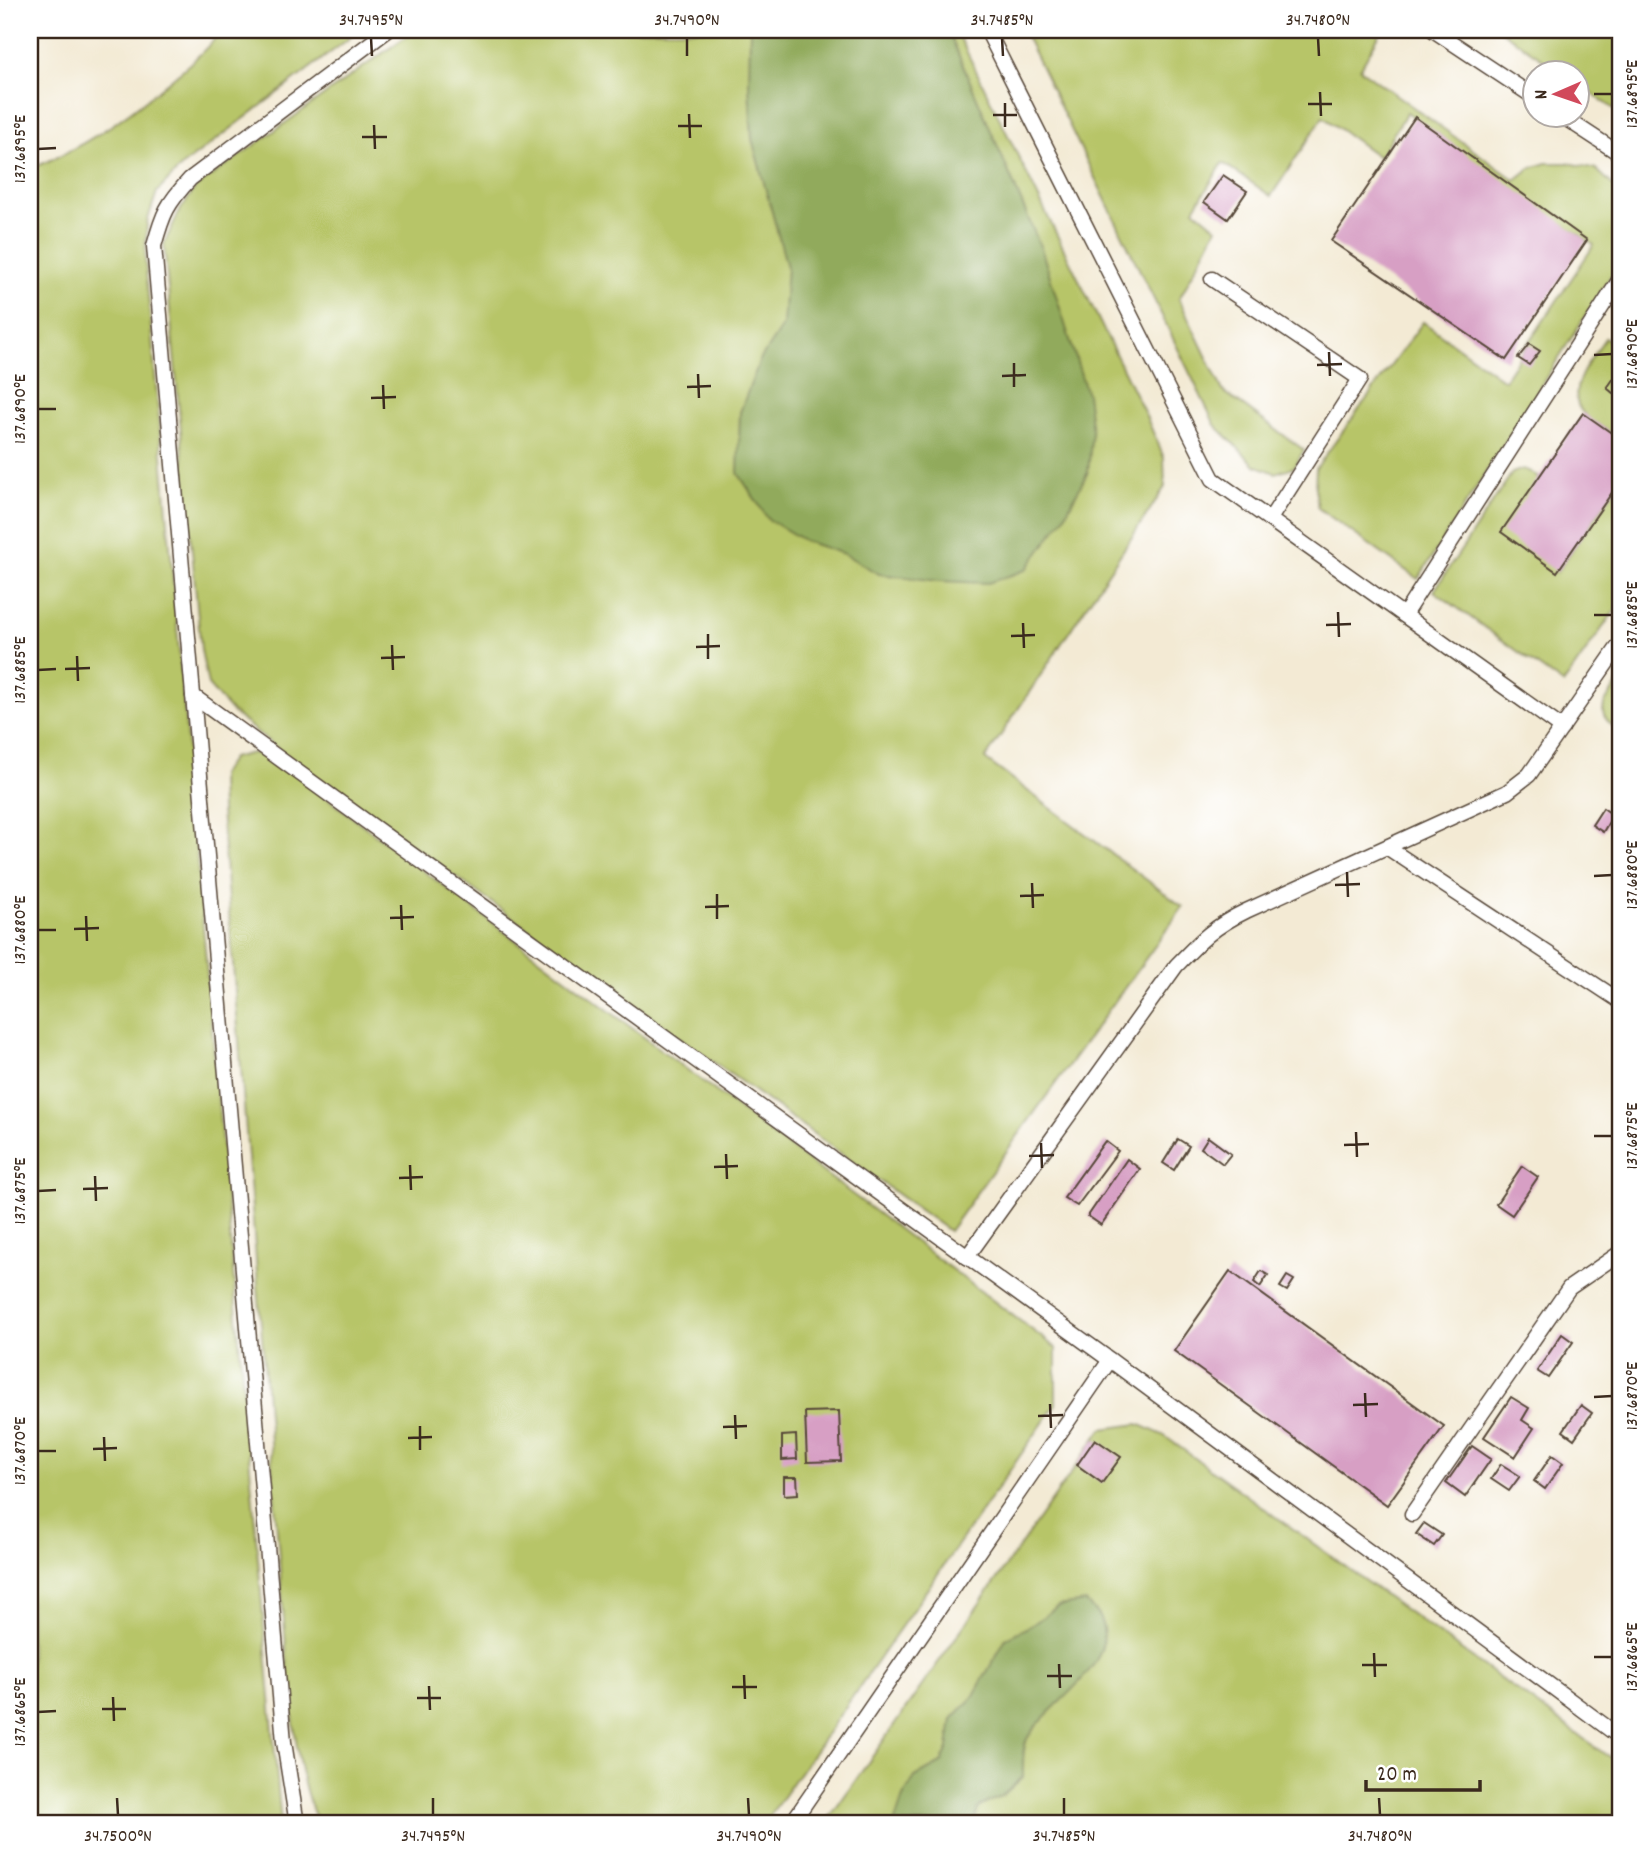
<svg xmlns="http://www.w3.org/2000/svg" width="1650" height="1854" viewBox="0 0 1650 1854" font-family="Dekko,sans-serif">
<rect width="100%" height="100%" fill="#fff"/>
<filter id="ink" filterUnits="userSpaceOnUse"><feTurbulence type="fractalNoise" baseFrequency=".0143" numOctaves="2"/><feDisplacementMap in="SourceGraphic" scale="14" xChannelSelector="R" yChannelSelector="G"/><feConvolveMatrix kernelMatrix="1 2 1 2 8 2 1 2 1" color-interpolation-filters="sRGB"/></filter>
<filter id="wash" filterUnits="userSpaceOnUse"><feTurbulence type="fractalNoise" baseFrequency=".00686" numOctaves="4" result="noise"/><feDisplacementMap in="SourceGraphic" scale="28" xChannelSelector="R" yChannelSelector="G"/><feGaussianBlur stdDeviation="1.57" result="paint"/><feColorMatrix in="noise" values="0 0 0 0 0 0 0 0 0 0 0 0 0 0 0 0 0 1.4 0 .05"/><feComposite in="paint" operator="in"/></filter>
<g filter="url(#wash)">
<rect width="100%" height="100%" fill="#f3ead4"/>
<g fill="#b7c568" stroke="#797843" stroke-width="2">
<path d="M222 30H360L182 166 157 192 147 222 145 259 281 1824H30V169C82 148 120 122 163 86 185 68 205 52 222 30Z"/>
<path d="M415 30H956L1146 416 1164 458 1165 487 985 759 1183 907 949 1231 282 752 231 711 208 685 201 650 164 244 179 212 196 187Z"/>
<path d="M1023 30H1382L1360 69 1515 180 1529 169 1546 163H1569L1596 169 1620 192 1619 263 1418 579 1318 508 1315 488 1316 468 1423 322 1504 380 1594 245 1520 195 1407 112 1379 157 1323 117 1271 196 1223 163 1194 209 1217 228 1179 299 1223 391 1304 450 1294 467 1275 473 1255 465 1215 425Z"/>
<path d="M1500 30H1620V113L1577 83 1576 74 1563 73Z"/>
<path d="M1605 338 1620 349V439C1609 431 1593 423 1583 413 1563 390 1593 357 1605 338Z"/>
<path d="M1523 469 1531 472 1538 478 1557 572 1620 481V603L1563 684 1434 591 1512 473Z"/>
<path d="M1620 680V731C1591 713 1605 703 1620 680Z"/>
<path d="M252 753 274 758 1056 1348V1404L764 1824H319C297 1782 296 1732 289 1685L221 810 220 775 232 758Z"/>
<path d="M1138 1424 1163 1435 1620 1765V1824H825L1102 1429Z"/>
</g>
<g fill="#91aa5c" stroke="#666a3d" stroke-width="2">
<path d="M750 30H948L1041 248 1087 394 1092 431 1088 472 1063 519 1026 570 988 583 939 581 879 574 844 554 805 541 768 519 738 473 740 412 760 360 783 325 787 267 752 139 749 85Z"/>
<path d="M1086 1602C1090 1607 1098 1613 1100 1619 1121 1665 1047 1703 1027 1739 1022 1749 1023 1765 1023 1777L1002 1796 979 1807 973 1824H894L903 1797 915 1777 941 1763 948 1748 952 1719 973 1697 1006 1638 1032 1625 1058 1606Z"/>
</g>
<g id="blocks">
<g fill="#d79fc4">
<path d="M1415 117 1587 240 1506 360 1331 241Z"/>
<path d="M1223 175 1247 191 1228 219 1204 202Z"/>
<path d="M1529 344 1540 351 1529 365 1518 358Z"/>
<path d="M1614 378 1620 382V399L1607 388Z"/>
<path d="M1583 413 1620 439V481L1557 572 1501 532Z"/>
<path d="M1603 808 1613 815 1603 832 1592 825Z"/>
<path d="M1208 1137 1231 1154 1223 1164 1201 1148Z"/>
<path d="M1178 1139 1189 1146 1174 1170 1163 1163Z"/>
<path d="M1105 1141 1118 1151 1077 1206 1064 1198Z"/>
<path d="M1127 1159 1140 1169 1101 1225 1088 1216Z"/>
<path d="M1522 1166 1538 1177 1512 1215 1496 1204Z"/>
<path d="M1230 1271 1444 1426 1387 1505 1174 1351Z"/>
<path d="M1261 1271 1268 1275 1260 1287 1254 1282Z"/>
<path d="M1287 1276 1294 1280 1287 1291 1280 1287Z"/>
<path d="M1562 1334 1573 1342 1548 1378 1537 1371Z"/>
<path d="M1511 1397 1529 1408 1522 1420 1534 1428 1515 1457 1484 1437Z"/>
<path d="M1581 1405 1592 1413 1574 1439 1563 1431Z"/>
<path d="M839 1411 841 1461 807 1462 805 1412Z"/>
<path d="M796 1435 797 1459 782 1460V1436Z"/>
<path d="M1095 1439 1121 1457 1102 1483 1077 1465Z"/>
<path d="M1472 1446 1491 1459 1465 1497 1446 1483Z"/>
<path d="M1552 1455 1563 1463 1545 1489 1534 1481Z"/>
<path d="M1501 1464 1520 1476 1509 1491 1491 1479Z"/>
<path d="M784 1477H797L798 1494 784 1495Z"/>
<path d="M1424 1523 1442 1535 1434 1546 1416 1534Z"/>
</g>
</g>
</g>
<g filter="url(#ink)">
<use href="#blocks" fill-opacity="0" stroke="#574739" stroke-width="2"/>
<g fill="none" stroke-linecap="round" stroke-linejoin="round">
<defs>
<g id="service">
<path d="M987 30 1213 479 1562 728"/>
<path d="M1433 30 1534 97"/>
<path d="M1562 116 1620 154"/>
<path d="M1212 279 1360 379 1270 519"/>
<path d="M1404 615 1620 279"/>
<path d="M193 696 1110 1360 1620 1737"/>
<path d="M1388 848 1620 1001"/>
<path d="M967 1257 1176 966C1201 940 1213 927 1246 911L1507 792 1529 775 1620 644"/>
<path d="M1412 1514 1569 1288 1620 1253"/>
<path d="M297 1824 284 1742 154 246C163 213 167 204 190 179L388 30"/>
<path d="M791 1824 1110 1360"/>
</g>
</defs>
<use href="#service" stroke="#574739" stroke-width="17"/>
<use href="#service" stroke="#fff" stroke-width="14"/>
</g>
</g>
<path fill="none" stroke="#3b2a1e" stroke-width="2.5" d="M371 38 372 56M687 38V56M1002 38 1003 56M1318 38 1319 56M1320 92 1321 116M1594 94H1612M1005 103V127M1308 104H1332M689 114 690 138M993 115H1017M374 125 375 149M678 126H702M362 137H387M38 149 56 148M1329 352 1330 376M1594 355 1612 354M1014 363V387M1317 365 1342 364M698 374 699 398M1002 376 1026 375M383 385 384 409M687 387 711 386M371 398 396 397M38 409H56M1338 612 1339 637M1594 615H1612M1023 623 1024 648M1326 625 1351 624M708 634V659M1011 636 1035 635M392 645 393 670M696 647 720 646M77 656 78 681M381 658 405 657M65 669 90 668M38 670 56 669M1347 872 1348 897M1594 876 1612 875M1032 883 1033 908M1335 885 1360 884M717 894V919M1020 896 1044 895M401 905 402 930M705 907 729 906M86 916 87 941M390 918 414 917M74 929 99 928M38 930H56M1356 1132 1357 1157M1594 1136H1612M1041 1143 1042 1168M1344 1145 1369 1144M726 1154 727 1179M1029 1156 1054 1155M410 1165 411 1190M714 1167 738 1166M95 1176 96 1201M399 1178 423 1177M83 1189 108 1188M38 1191 56 1190M1365 1393 1366 1417M1594 1397 1612 1396M1050 1404 1051 1428M1353 1405 1378 1404M735 1415 736 1439M1038 1416 1063 1415M420 1426V1450M723 1427 747 1426M104 1437 105 1461M408 1438 432 1437M93 1449 117 1448M38 1451H56M1374 1653 1375 1677M1594 1657H1612M1059 1664 1060 1688M1362 1665H1387M744 1675 745 1699M1047 1676H1072M429 1686 430 1710M732 1687H757M113 1697 114 1721M417 1698H441M102 1709H126M38 1712 56 1711M117 1798 118 1815M433 1798V1815M748 1798 749 1815M1064 1798V1815M1379 1798 1380 1815"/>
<rect width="1650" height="1854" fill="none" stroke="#fff" stroke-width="77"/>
<g transform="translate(1556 94) rotate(268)"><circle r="33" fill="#ffffff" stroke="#b1aaa5" stroke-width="2"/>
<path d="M0-5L12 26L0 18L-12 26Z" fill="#d1495b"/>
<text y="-10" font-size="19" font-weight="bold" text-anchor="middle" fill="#3b2a1e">N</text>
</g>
<path d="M1366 1780v10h114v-10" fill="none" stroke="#3b2a1e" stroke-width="3.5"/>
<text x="1377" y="1780" font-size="21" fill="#3b2a1e" stroke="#ffffff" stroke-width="5" paint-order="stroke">20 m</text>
<rect x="38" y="38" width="1574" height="1777" fill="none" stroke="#3b2a1e" stroke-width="2.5"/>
<g font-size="18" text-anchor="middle" fill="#3b2a1e">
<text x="371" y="25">34.7495°N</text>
<text x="687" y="25">34.7490°N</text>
<text x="1002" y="25">34.7485°N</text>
<text x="1318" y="25">34.7480°N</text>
<text transform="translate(1631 94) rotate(-90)" y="6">137.6895°E</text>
<text transform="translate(19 149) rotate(-90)" y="6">137.6895°E</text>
<text transform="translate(1631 354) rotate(-90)" y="6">137.6890°E</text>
<text transform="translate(19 409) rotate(-90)" y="6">137.6890°E</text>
<text transform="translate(1631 615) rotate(-90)" y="6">137.6885°E</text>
<text transform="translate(19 670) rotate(-90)" y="6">137.6885°E</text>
<text transform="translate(1631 875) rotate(-90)" y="6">137.6880°E</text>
<text transform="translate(19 930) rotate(-90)" y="6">137.6880°E</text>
<text transform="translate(1631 1136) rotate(-90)" y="6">137.6875°E</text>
<text transform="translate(19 1191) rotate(-90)" y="6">137.6875°E</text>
<text transform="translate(1631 1396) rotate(-90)" y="6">137.6870°E</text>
<text transform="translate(19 1451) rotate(-90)" y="6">137.6870°E</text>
<text transform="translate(1631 1657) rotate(-90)" y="6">137.6865°E</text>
<text transform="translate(19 1712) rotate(-90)" y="6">137.6865°E</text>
<text x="118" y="1841">34.7500°N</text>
<text x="433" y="1841">34.7495°N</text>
<text x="749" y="1841">34.7490°N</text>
<text x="1064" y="1841">34.7485°N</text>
<text x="1380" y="1841">34.7480°N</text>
</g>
</svg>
